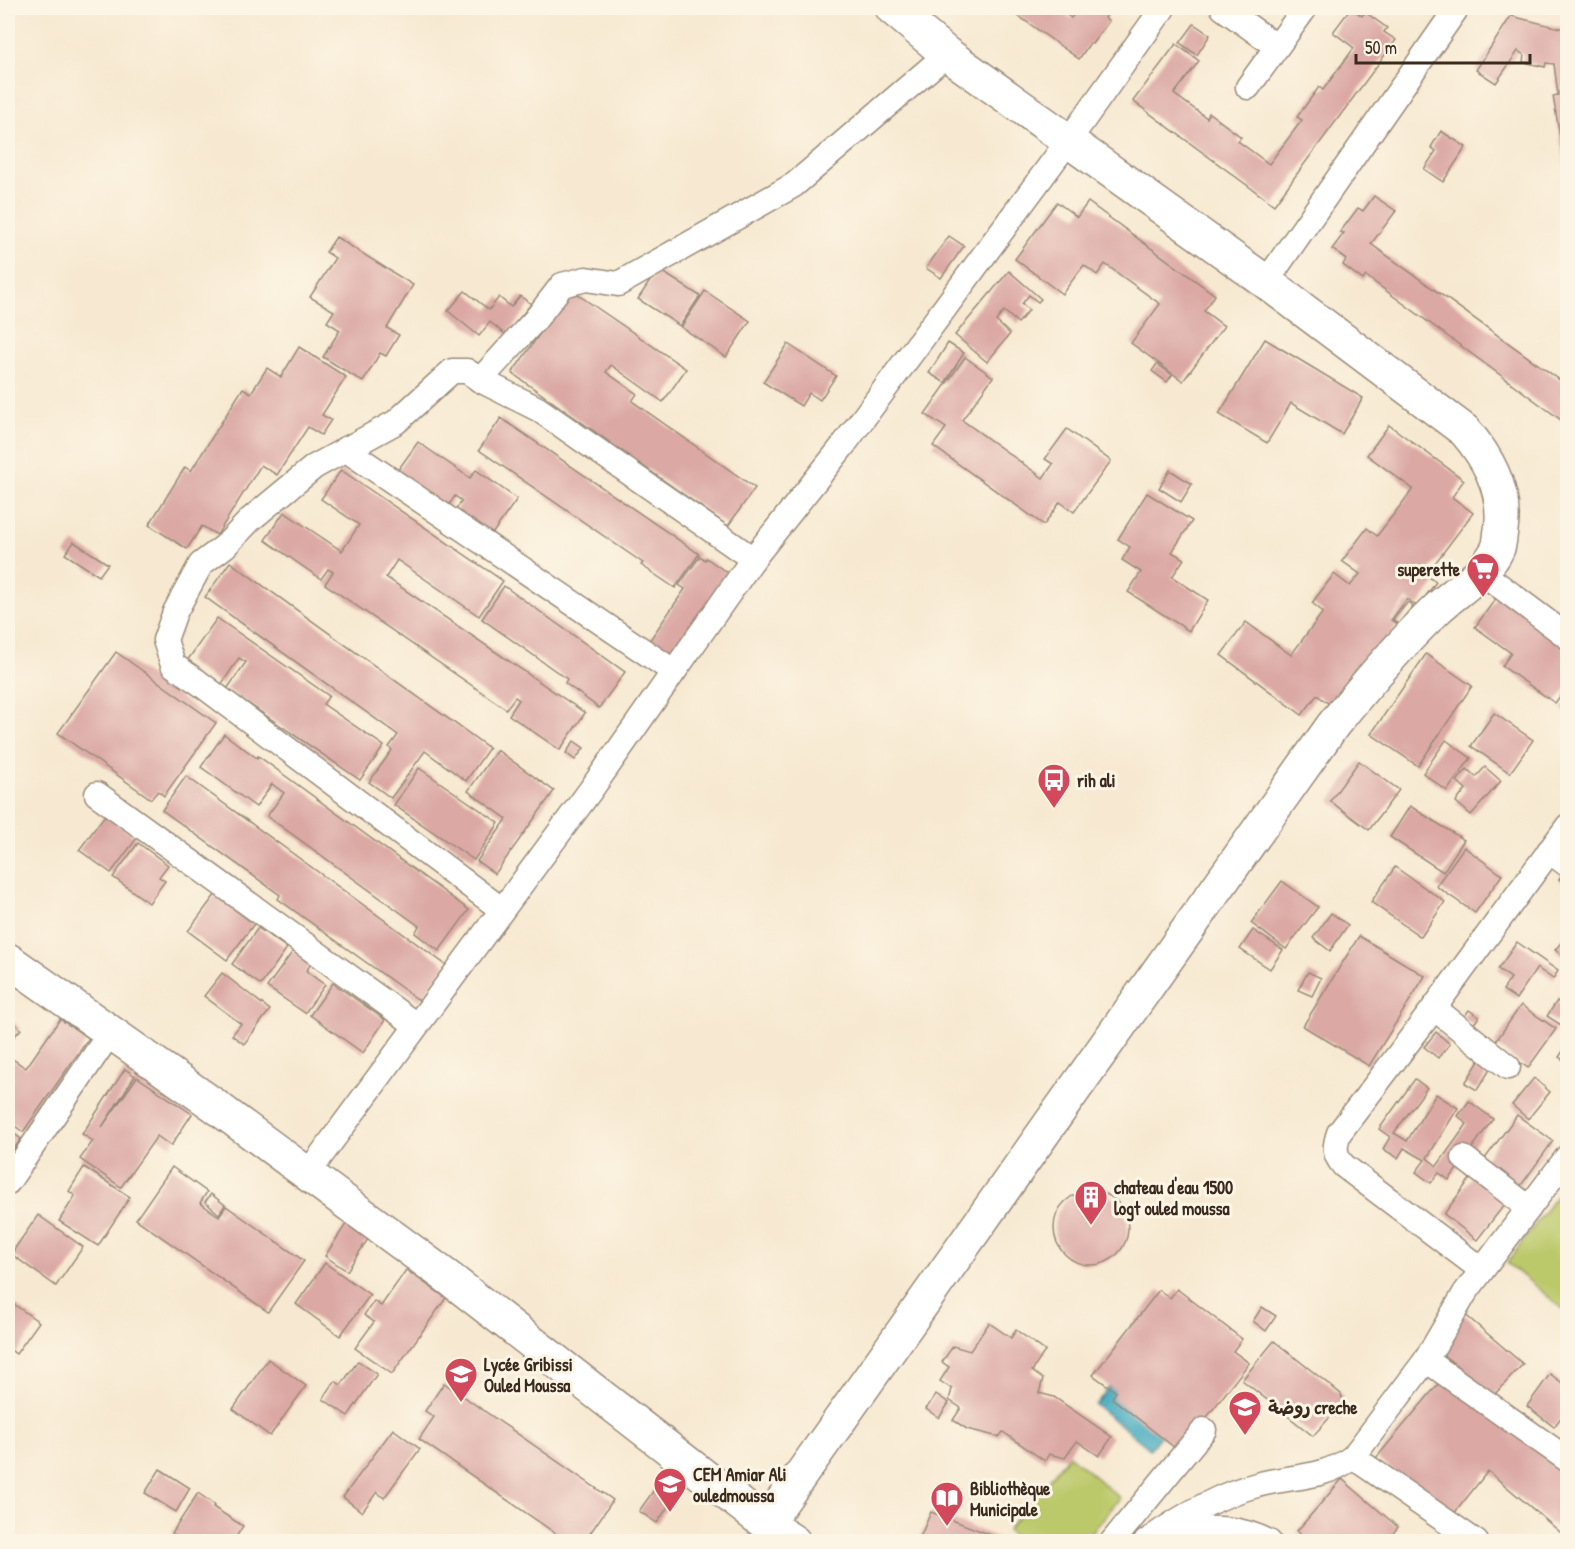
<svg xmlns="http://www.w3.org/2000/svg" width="1575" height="1549" viewBox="0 0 1575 1549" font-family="'Patrick Hand','Playpen Sans Arabic',sans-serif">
<rect width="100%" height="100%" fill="#fcf5e5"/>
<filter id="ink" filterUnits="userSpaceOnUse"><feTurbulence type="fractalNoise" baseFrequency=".0167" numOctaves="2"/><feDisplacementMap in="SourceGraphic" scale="12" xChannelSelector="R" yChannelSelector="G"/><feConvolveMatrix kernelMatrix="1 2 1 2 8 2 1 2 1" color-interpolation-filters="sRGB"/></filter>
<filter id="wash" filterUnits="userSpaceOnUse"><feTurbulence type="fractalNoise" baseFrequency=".008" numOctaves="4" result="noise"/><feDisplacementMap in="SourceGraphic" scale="24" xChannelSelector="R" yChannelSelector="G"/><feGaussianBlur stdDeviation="1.35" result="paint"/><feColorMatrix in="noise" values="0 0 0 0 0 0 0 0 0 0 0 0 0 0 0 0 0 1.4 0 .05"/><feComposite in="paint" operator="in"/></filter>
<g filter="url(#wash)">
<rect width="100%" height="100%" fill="#f7e9d1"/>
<g fill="#bcc96b" stroke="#7c7a44" stroke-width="1.5">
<path d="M1567 1181V1312L1507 1263Z"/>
<path d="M1069 1455 1120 1498 1085 1541H1021L1007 1530Z"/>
</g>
<path fill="#3fa9bf" stroke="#3d6a6e" stroke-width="1.5" d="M1164 1318 1219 1362 1150 1449 1095 1405Z"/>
<g id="blocks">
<g fill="#dba8a4">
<path d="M1007 8H1057L1071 18 1079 8H1112L1105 18 1109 21 1092 44 1090 43 1079 59Z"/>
<path d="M1351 8 1362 16 1365 12 1387 28 1384 32 1396 40 1274 205 1133 101 1176 44 1199 61 1174 94 1207 118 1209 113 1241 137 1238 141 1269 164 1302 120 1297 117 1319 87 1323 90 1354 48 1333 32Z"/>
<path d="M1511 16 1568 30V184L1553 96 1558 95 1554 64 1546 63 1545 67 1523 62 1524 55 1518 51 1496 83 1476 70Z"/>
<path d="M1194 24 1210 35 1197 55 1180 43Z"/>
<path d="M1441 131 1466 147 1443 182 1424 169 1436 151 1431 147Z"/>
<path d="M1374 196 1396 211 1371 244 1568 386V425L1366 276 1363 280 1343 265 1346 259 1332 249 1344 233 1340 232 1358 208 1363 211Z"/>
<path d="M1057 202 1077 217 1088 202 1215 295 1204 311 1224 326 1183 381 1131 343 1160 304 1105 264 1097 275 1084 265 1062 294 1015 259Z"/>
<path d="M949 236 964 246 941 278 926 268Z"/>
<path d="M336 237 413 285 387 328 399 335 386 356 380 353 363 382 323 357 340 330 327 322 334 311 310 297 335 258 326 252Z"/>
<path d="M658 269 700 296 680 326 638 299Z"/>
<path d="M1009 271 1041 299 1038 302 1029 295 1022 304 1029 310 1018 323 1004 311 996 321 1010 334 987 362 955 335Z"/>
<path d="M571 290 686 369 663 402 611 365 606 372 637 394 632 401 755 488 728 526 512 373Z"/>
<path d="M465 291 489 310 499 297 511 307 520 296 531 304 506 335 490 322 479 336 448 311Z"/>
<path d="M705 291 750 321 726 357 681 327Z"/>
<path d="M1265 339 1363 398 1342 434 1291 403 1267 443 1219 414Z"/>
<path d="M948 343 964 353 945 383 929 373Z"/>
<path d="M788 344 836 376 820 400 809 393 801 406 763 382Z"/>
<path d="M299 347 346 377 322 415 331 420 321 435 308 427 277 475 261 465 217 535 202 526 187 549 149 525 185 467 191 471 243 388 251 393 267 368 281 377Z"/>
<path d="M965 357 993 377 962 420 1043 478 1053 464 1045 459 1067 429 1111 461 1074 512 1060 502 1044 525 933 446 946 428 925 414Z"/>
<path d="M1157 364 1172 375 1167 382 1152 371Z"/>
<path d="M501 418 699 554 675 588 641 565 643 563 479 450Z"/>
<path d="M1389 425 1464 480 1452 497 1473 513 1426 575 1436 582 1418 607 1407 599 1391 620 1398 625 1336 709 1317 695 1302 715 1221 655 1246 622 1291 655 1323 612 1312 603 1334 574 1350 586 1360 574 1342 561 1367 528 1377 536 1413 489 1367 455Z"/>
<path d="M418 442 470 478 476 470 517 499 490 537 454 512 462 501 455 496 446 509 395 474Z"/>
<path d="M341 470 503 581 479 616 397 560 386 577 585 713 560 750 509 715 519 700 515 697 506 709 325 584 333 572 328 569 321 579 265 540 284 512 342 551 359 525 321 499Z"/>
<path d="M1170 470 1192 484 1181 502 1159 488Z"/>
<path d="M1147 493 1192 521 1172 552 1184 559 1172 577 1208 600 1189 631 1128 592 1141 572 1122 560 1130 547 1118 539Z"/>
<path d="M74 542 108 564 99 576 65 554Z"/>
<path d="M700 556 705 560 706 558 744 584 682 673 645 647 685 589 679 585Z"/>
<path d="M230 562 489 748 466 781 425 751 391 798 369 782 392 750 389 747 398 735 205 597Z"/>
<path d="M504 586 625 672 599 708 565 683 567 679 482 619Z"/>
<path d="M1499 594 1568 643V686L1555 703 1502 666 1511 653 1475 627Z"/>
<path d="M1408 602 1413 606 1398 624 1393 620Z"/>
<path d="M217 618 329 696 323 704 384 746 360 780 227 689 246 662 239 658 221 685 187 661Z"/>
<path d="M116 652 216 723 164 796 158 791 151 799 58 733Z"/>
<path d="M1426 654 1472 686 1418 766 1371 734Z"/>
<path d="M1568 700V714L1561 709Z"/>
<path d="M1494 713 1533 740 1510 773 1471 746Z"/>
<path d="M224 734 257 758 258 756 469 910 439 951 415 933 419 926 267 816 284 793 272 784 256 807 201 767Z"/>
<path d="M1446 740 1471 758 1447 791 1423 773Z"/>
<path d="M574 741 584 748 575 760 566 753Z"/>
<path d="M497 750 554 791 495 874 477 861 507 819 468 791Z"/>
<path d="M1359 761 1399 790 1369 830 1330 801Z"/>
<path d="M1485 767 1501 781 1471 815 1456 802 1466 789 1457 781 1467 769 1476 777Z"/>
<path d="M419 768 499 823 474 860 394 805Z"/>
<path d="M186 776 446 965 420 1001 278 899 280 895 162 810Z"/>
<path d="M1410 806 1464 840 1443 872 1390 837Z"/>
<path d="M105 815 137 838 111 873 79 850Z"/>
<path d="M138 843 168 865 159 877 165 881 149 903 113 877Z"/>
<path d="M1464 847 1502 875 1475 913 1436 886Z"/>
<path d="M1395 867 1445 902 1421 937 1371 902Z"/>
<path d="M1568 868V885L1559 879Z"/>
<path d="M1282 881 1318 907 1286 949 1251 923Z"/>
<path d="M215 895 254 924 227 960 188 931Z"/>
<path d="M1331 913 1348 925 1330 951 1313 938Z"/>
<path d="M258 928 287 948 261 985 232 964Z"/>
<path d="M1253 930 1283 950 1270 969 1240 949Z"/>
<path d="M1568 934V952L1564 956 1555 950Z"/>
<path d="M1359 936 1425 976 1369 1066 1303 1026Z"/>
<path d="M1517 942 1558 971 1553 979 1537 968 1516 999 1503 990 1511 978 1498 969Z"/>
<path d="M293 951 311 964 306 971 325 985 305 1013 267 987Z"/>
<path d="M1308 972 1321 978 1312 996 1298 990Z"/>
<path d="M222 973 270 1010 244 1044 232 1035 241 1024 204 996Z"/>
<path d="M333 983 385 1020 363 1053 310 1015Z"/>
<path d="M1557 1001 1568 1008V1014L1561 1025 1547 1016Z"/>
<path d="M1521 1005 1556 1029 1528 1068 1494 1044Z"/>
<path d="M1469 1010 1479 1017 1473 1025 1463 1018Z"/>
<path d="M60 1019 89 1038 23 1132 8 1121V1056L26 1068Z"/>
<path d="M13 1022 21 1029 10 1041 8 1038V1029Z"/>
<path d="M1436 1032 1450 1044 1438 1058 1424 1047Z"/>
<path d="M1568 1044V1063L1559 1057Z"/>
<path d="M1481 1058 1493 1065 1477 1090 1465 1083Z"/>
<path d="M125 1069 135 1076 102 1127 137 1077 192 1114 171 1146 157 1136 121 1187 80 1159 93 1141 82 1134Z"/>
<path d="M1534 1078 1550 1092 1528 1119 1512 1105Z"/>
<path d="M1415 1079 1427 1088 1394 1133 1407 1141 1436 1094 1458 1108 1427 1158 1437 1166 1467 1124 1458 1116 1469 1101 1493 1119 1449 1180 1439 1173 1431 1183 1416 1172 1425 1160 1404 1148 1398 1158 1383 1149 1390 1137 1379 1129Z"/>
<path d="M1517 1115 1553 1141 1517 1191 1481 1164Z"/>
<path d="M8 1129 21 1139 8 1157Z"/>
<path d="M84 1167 130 1197 98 1246 59 1221 75 1196 69 1191Z"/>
<path d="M172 1167 207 1192 200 1203 219 1216 226 1206 304 1261 268 1312 136 1219Z"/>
<path d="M1476 1171 1505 1204 1477 1240 1444 1214Z"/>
<circle cx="1091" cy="1228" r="37"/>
<path d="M211 1194 225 1205 219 1214 205 1202Z"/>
<path d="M38 1215 83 1247 56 1286 11 1254Z"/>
<path d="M346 1224 368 1239 347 1271 325 1256Z"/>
<path d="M325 1263 370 1295 340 1336 296 1304Z"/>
<path d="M406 1270 446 1298 392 1374 355 1348 374 1322 364 1315 374 1301 381 1306Z"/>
<path d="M1177 1289 1242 1339 1233 1351 1249 1363 1180 1452 1112 1398 1116 1392 1093 1375 1159 1290 1170 1298Z"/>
<path d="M8 1300 39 1322 16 1354 8 1348Z"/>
<path d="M1262 1307 1276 1316 1266 1331 1253 1321Z"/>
<path d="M1462 1312 1523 1364 1494 1395 1442 1354Z"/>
<path d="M989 1323 1011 1338 1016 1330 1045 1351 1032 1371 1043 1379 1039 1393 1054 1397 1112 1437 1099 1456 1077 1441 1065 1458 1049 1454 1045 1461 1003 1432 999 1437 967 1429 953 1420 961 1408 949 1400 952 1389 940 1381 949 1367 942 1362 953 1346 970 1351Z"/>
<path d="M1274 1341 1341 1394 1346 1410 1340 1417 1331 1416 1313 1436 1242 1380Z"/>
<path d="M268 1359 306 1386 270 1436 233 1409Z"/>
<path d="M358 1361 377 1374 348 1416 323 1399 335 1381 341 1385Z"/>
<path d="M1550 1374 1568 1387V1408L1554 1427 1527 1406Z"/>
<path d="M1444 1377 1568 1472 1566 1537 1488 1471 1453 1515 1376 1458Z"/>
<path d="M444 1383 613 1500 584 1542H568L419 1439 434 1417 425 1411Z"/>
<path d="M936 1394 949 1403 939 1418 926 1409Z"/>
<path d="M393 1429 420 1449 384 1498 377 1492 362 1512 343 1497Z"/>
<path d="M160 1469 190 1488 176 1512 145 1493Z"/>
<path d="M1342 1479 1398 1527 1386 1542 1378 1540 1376 1542H1309L1297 1531Z"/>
<path d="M659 1483 676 1495 657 1523 639 1511Z"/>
<path d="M198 1493 215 1505 213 1507 243 1526 233 1542H185L172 1533Z"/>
<path d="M931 1512 1007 1541V1542H918Z"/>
<path d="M132 1535 142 1542H128Z"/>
</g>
</g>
</g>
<g filter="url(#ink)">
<use href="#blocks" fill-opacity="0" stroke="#998a78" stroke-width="1.5"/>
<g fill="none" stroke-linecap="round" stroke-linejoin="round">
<defs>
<g id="street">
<path d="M1223 8 1276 46"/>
<path d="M1248 87 1305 8"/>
<path d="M1266 282 1457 8"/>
<path d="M480 380 538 409 753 559"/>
<path d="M345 449 673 671"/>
<path d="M1481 572 1568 637"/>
<path d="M97 794 416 1025"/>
<path d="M1549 851 1568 865"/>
<path d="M501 909 198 682 173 665 165 640 175 612 201 564 225 546 251 519 314 467 396 422 452 371H467L480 380 535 320 562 285 586 279 618 284 794 185 947 54"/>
<path d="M1434 1008 1508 1067"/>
<path d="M1464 1158 1529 1208"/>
<path d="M308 1173 590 791 753 559 842 447 1069 140 1163 8"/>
<path d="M8 1182 110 1033"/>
<path d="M1482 1270 1344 1166C1334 1155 1334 1147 1339 1133L1434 1008 1568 826"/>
<path d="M1426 1360 1568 1460"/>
<path d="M1353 1457 1476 1542"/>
<path d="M1169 1530C1206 1529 1234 1524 1269 1542"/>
<path d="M1112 1542 1204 1430"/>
<path d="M1146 1542C1179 1518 1217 1495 1257 1485 1292 1475 1322 1480 1353 1457L1426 1360 1465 1293 1568 1156"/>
</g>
<g id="secondary">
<path d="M8 960 214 1105 450 1279 766 1524 794 1542"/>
<path d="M766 1524 1333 725C1366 684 1399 645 1437 609 1456 591 1487 573 1498 548 1500 543 1500 535 1501 530 1507 492 1489 459 1465 431L1266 282 947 54 892 8"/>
</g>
</defs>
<use href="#street" stroke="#998a78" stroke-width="27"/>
<use href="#secondary" stroke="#998a78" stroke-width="36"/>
<use href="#street" stroke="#fff" stroke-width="24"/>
<use href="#secondary" stroke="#fff" stroke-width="33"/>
</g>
</g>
<defs>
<symbol id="supermarket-pin" viewBox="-11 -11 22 30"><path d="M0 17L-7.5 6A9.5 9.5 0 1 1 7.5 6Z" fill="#d1495b" stroke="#fcf5e5"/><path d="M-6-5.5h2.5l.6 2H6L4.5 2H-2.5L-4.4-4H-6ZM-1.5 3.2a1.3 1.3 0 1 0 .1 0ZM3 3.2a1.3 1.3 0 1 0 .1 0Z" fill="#fff"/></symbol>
<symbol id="bus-pin" viewBox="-11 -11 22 30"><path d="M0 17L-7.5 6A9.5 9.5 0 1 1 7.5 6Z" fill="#d1495b" stroke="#fcf5e5"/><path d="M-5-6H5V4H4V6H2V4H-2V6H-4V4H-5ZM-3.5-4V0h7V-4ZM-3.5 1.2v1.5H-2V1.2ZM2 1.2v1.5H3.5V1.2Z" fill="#fff"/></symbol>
<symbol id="building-pin" viewBox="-11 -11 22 30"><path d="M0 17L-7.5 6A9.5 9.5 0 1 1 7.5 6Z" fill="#d1495b" stroke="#fcf5e5"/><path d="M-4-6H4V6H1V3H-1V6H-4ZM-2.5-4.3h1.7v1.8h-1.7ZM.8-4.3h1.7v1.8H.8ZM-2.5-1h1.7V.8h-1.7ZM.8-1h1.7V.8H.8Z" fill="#fff"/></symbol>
<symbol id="school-pin" viewBox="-11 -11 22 30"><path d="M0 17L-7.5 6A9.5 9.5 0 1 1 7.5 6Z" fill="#d1495b" stroke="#fcf5e5"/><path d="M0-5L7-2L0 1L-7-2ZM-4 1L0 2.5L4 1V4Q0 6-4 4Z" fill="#fff"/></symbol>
<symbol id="library-pin" viewBox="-11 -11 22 30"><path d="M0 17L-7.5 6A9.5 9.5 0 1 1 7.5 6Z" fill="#d1495b" stroke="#fcf5e5"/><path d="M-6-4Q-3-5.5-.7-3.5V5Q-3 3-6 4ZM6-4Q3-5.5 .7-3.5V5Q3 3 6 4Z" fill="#fff"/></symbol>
</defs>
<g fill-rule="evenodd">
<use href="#supermarket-pin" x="1464" y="550" width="38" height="52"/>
<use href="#bus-pin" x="1035" y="761" width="38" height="52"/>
<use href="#building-pin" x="1072" y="1178" width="38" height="52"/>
<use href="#school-pin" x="442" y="1355" width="38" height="52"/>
<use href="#school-pin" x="1226" y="1388" width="38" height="52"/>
<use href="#school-pin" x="651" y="1465" width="38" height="52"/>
<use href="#library-pin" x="928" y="1479" width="38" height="52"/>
</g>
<g text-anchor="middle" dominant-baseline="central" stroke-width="6" stroke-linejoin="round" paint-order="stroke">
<g font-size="18" font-weight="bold" fill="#3b2a1e" stroke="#fcf5e5" text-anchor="start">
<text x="1460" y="569" text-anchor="end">superette</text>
<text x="1077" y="780">rih ali</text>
<text x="1114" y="1187">chateau d'eau 1500<tspan x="1114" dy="21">logt ouled moussa</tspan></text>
<text x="484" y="1364">Lycée Gribissi<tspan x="484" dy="21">Ouled Moussa</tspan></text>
<text x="1268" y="1407">روضة creche</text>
<text x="693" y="1474">CEM Amiar Ali<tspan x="693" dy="21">ouledmoussa</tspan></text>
<text x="970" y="1488">Bibliothèque<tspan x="970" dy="21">Municipale</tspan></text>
</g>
</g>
<rect width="1575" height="1549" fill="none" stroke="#fcf5e5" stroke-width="30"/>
<path d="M1356 54v9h174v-9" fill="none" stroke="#3b2a1e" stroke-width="3"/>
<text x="1365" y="54" font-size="18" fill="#3b2a1e" stroke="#fcf5e5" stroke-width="4.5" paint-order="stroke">50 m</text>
</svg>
